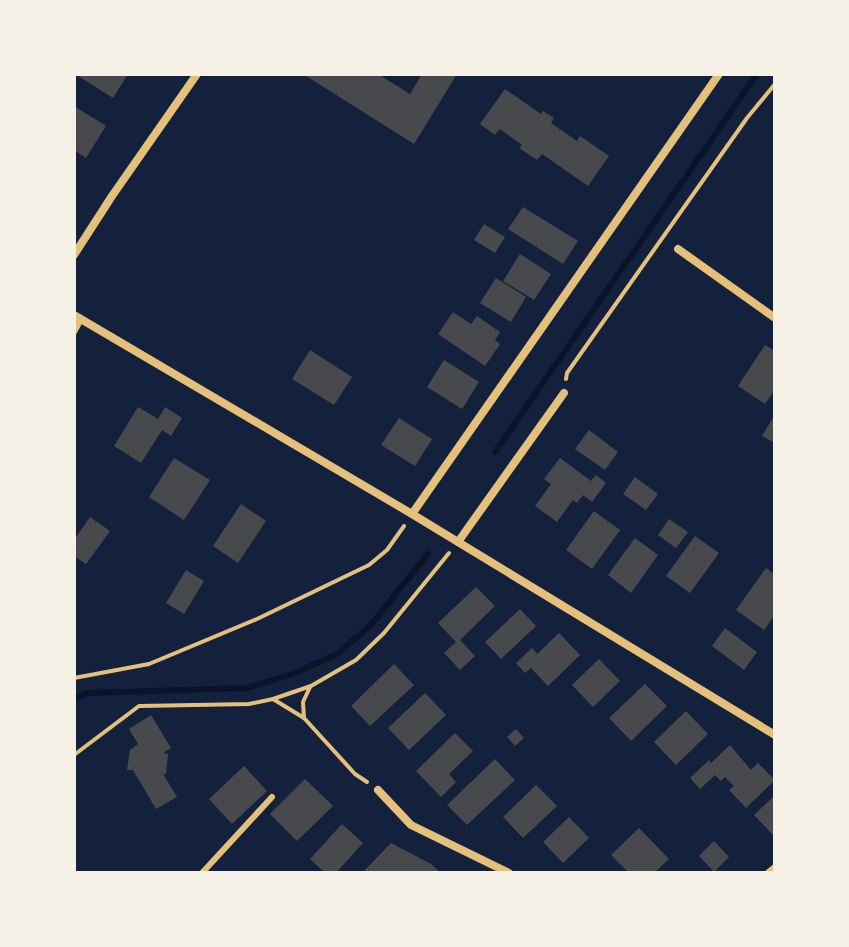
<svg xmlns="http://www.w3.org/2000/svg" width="849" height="947" viewBox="0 0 849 947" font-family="'Nunito Sans',sans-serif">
<rect width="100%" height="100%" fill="#14213d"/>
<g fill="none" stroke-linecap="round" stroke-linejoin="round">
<g stroke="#0b132b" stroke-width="6">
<path d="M495 452 757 74"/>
<path d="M74 699 87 693 247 688 295 673 337 654 370 626 428 554"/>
</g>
</g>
<g fill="#48494c">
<path d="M75 74H128L113 98Z"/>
<path d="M303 74H378L410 94 422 74H457L414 144Z"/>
<path d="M505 89 541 114 543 111 554 118 551 123 577 141 580 136 609 156 588 186 542 154 537 160 519 148 522 145 500 129 495 135 480 124Z"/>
<path d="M74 106 106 126 86 158 74 150Z"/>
<path d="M523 207 578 241 563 264 508 229Z"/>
<path d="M484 224 505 237 495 253 474 240Z"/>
<path d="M520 254 551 274 534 300 503 281Z"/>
<path d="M496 278 526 297 511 322 480 303Z"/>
<path d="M453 312 471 324 477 316 500 332 495 340 500 344 485 366 438 334Z"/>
<path d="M765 345 775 351V389L765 404 738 386Z"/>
<path d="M310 350 352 377 334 405 292 379Z"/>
<path d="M444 360 479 382 462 409 427 387Z"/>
<path d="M138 407 158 419 165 407 182 418 171 436 162 430 141 463 114 446Z"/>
<path d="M775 414V443L762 436Z"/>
<path d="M399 418 432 439 415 466 381 445Z"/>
<path d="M589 430 618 452 605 470 575 449Z"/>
<path d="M174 458 210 480 184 520 149 497Z"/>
<path d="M560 458 591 481 596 475 606 483 592 502 583 495 577 503 573 500 557 522 535 506 551 484 544 479Z"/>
<path d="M635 477 658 494 646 510 623 494Z"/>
<path d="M241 504 266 521 238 563 213 546Z"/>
<path d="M594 511 620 530 592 569 566 550Z"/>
<path d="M90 517 110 531 86 564 74 556V540Z"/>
<path d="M669 519 688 532 676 548 658 535Z"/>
<path d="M695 536 719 553 690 593 666 576Z"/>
<path d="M635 538 658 555 631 593 608 575Z"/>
<path d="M766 568 775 575V615L764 630 736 610Z"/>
<path d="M186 570 204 581 184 614 166 603Z"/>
<path d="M476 587 495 606 460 640 475 656 460 670 444 653 456 642 438 623Z"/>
<path d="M520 609 536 626 501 659 485 642Z"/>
<path d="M725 628 757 652 744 670 712 646Z"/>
<path d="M559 633 580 655 548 686 531 668 525 673 516 663 532 648 537 654Z"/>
<path d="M599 659 620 681 593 707 572 685Z"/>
<path d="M394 664 414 685 370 726 351 706Z"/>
<path d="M645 684 667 706 631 741 609 718Z"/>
<path d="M425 693 446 715 409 750 388 728Z"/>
<path d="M686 711 708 734 676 765 654 742Z"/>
<path d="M151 715 171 748 163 753 168 754 166 774H163L177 797 156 809 133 770H127L130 750 138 744 129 729Z"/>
<path d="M516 729 524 738 515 746 507 737Z"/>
<path d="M455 733 473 751 449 774 456 782 441 797 416 771Z"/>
<path d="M730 745 751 770 758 763 775 780 746 808 729 790 734 786 725 777 721 781 715 775 700 789 690 778 709 760 711 763Z"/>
<path d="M495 759 515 780 467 825 447 805Z"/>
<path d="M244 766 267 791 232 824 209 799Z"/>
<path d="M305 779 333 806 297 841 270 814Z"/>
<path d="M536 785 557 806 523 838 503 817Z"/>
<path d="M775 795V833L773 835 754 815Z"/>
<path d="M569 817 589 838 563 863 543 842Z"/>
<path d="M342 824 363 843 336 873H325L310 859Z"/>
<path d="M639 828 669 859 654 873H629L611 855Z"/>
<path d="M714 841 729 857 714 872 699 856Z"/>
<path d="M391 843 431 864 441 873H362Z"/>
</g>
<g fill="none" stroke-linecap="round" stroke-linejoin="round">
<g stroke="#e5c07b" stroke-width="4">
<path d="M566 379 567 373 747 118 775 84"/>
<path d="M74 678 149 664 257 619 369 565 387 550 404 526"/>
<path d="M273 699 304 718 355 774 367 782"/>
<path d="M304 718 303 702 310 687"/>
<path d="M74 755 139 706 249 704 273 699 311 686 356 660 384 633 449 553"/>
</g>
<g stroke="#e5c07b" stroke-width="6">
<path d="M74 332 81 319"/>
<path d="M202 873 272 797"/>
</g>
<g stroke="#e5c07b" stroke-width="8">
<path d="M678 249 775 318"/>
<path d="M74 255 112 196 197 74"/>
<path d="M74 315 412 514 775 735"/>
<path d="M412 514 719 74"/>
<path d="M458 542 564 393"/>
<path d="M378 790 411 825 509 873"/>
<path d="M769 873 775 868"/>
</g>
</g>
<rect width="849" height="947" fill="none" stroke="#f6f1e7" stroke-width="152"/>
</svg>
